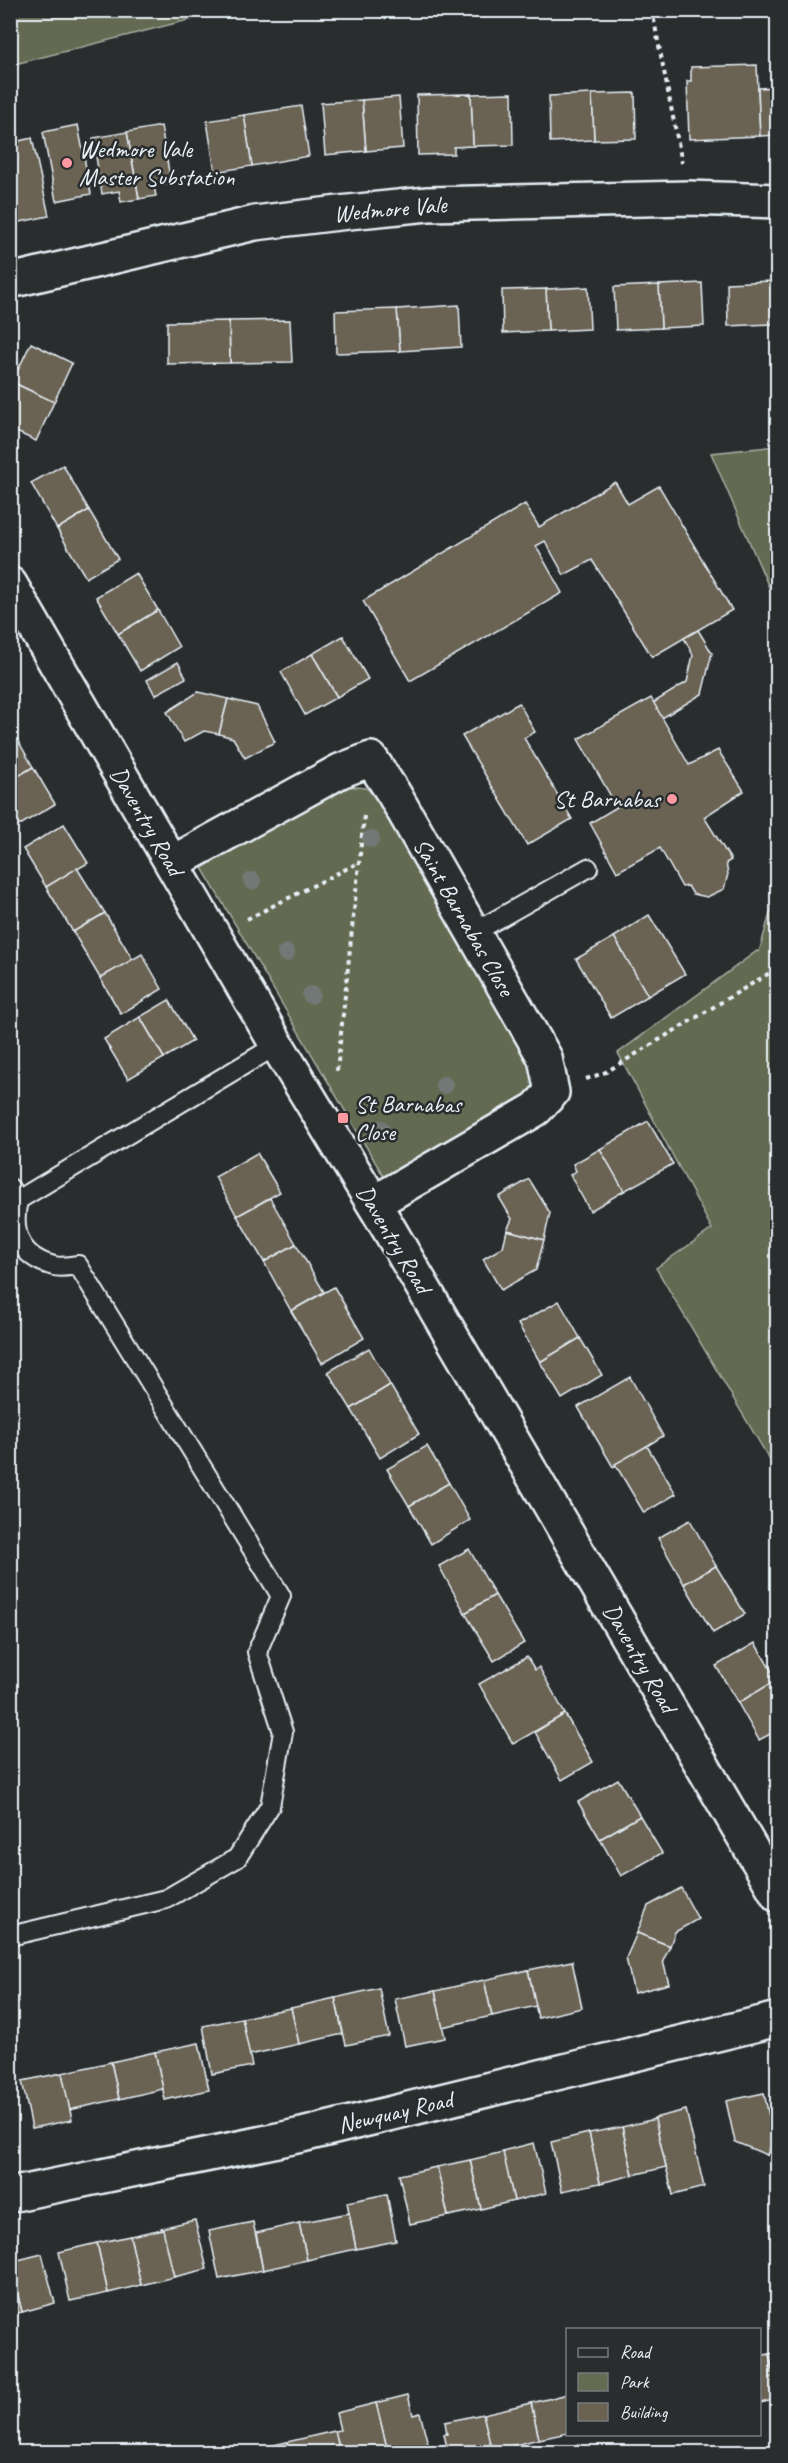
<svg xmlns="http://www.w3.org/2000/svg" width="788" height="2463" viewBox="0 0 788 2463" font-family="Caveat,sans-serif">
<rect width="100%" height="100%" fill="#2a2d2e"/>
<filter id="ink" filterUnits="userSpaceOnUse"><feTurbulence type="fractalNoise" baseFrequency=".0167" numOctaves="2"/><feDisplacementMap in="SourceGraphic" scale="12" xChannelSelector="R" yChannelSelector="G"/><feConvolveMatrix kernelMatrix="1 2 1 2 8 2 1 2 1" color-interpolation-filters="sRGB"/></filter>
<g filter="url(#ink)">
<g fill="#636b51" stroke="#a6aea4" stroke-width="1.5">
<path d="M11 10H224V11L11 65Z"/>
<path d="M777 446H778L777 606 711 453Z"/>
<path d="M345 786 366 788 384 803 546 1088 384 1177 202 868Z"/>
<path d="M777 889V1472L656 1268 712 1229 618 1053 757 951 759 952Z"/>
</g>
<g fill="#6b6252" stroke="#e8f1f8" stroke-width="1.5">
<path d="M757 65 760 136 689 139 687 81H691V67Z"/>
<path d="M778 87V135L760 136 758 88Z"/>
<path d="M512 93 513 145 473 146 471 94Z"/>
<path d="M635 93 636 139 594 140 592 94Z"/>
<path d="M471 94 473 146 454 147V154L418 155 417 95Z"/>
<path d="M592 94 594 140 550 142 549 96Z"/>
<path d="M399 97 403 148 366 151 362 100Z"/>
<path d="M362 100 366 151 325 155 321 103Z"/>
<path d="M301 106 309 156 252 166 244 115Z"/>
<path d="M244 115 252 166 215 172 207 121Z"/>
<path d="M78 125 91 194 56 201 43 132Z"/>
<path d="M161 126 171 183 154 186 156 196 139 199 127 132Z"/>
<path d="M127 132 139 199 121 202 119 191 102 194 93 138Z"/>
<path d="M32 138 49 216 10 224V143Z"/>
<path d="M771 281H778V324H773Z"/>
<path d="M771 281 773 324 728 326 727 283Z"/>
<path d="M702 283 704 326 661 328 659 285Z"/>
<path d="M659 285 661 328 616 330 614 287Z"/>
<path d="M588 287 590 329 548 331 546 289Z"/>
<path d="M546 289 548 331 503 333 502 290Z"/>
<path d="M459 305 461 347 400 351 397 309Z"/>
<path d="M397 309 400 351 336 353 335 311Z"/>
<path d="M290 320 292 362 230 363 229 321Z"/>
<path d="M229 321 230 363 167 364V322Z"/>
<path d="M31 343 72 363 54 402 12 382Z"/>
<path d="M12 382 54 402 36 441 10 429Z"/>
<path d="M63 465 89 510 57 529 31 483Z"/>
<path d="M615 482 628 504 659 486 732 610 652 657 592 560 564 575 545 541 536 546 562 593 410 681 363 601 525 504 539 527Z"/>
<path d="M89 510 118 559 86 578 57 529Z"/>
<path d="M136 573 158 610 118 634 96 597Z"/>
<path d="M158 610 179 647 140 671 118 634Z"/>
<path d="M698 630 712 653 702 694 662 718 653 703 687 682 693 655 684 638Z"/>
<path d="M343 636 368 679 337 697 312 654Z"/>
<path d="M312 654 337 697 305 715 281 672Z"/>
<path d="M178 662 186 678 155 695 147 680Z"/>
<path d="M198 692 228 699 219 734 204 731 184 742 167 712Z"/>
<path d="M651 698 689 765 718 750 744 791 704 817 731 860 726 863 728 874 724 889 707 897 693 894 688 886 682 887 660 848 617 872 590 823 617 807 578 739Z"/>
<path d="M228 699 257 706 275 742 245 758 233 738 219 734Z"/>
<path d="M519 703 535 732 524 738 572 819 527 845 462 736Z"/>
<path d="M12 730 33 767 10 781V731Z"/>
<path d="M33 767 55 804 15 828 10 820V781Z"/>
<path d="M64 824 88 863 46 887 23 849Z"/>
<path d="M77 868 105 913 73 932 46 887Z"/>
<path d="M105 913 133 960 100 978 73 932Z"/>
<path d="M649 915 685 974 648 996 614 937Z"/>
<path d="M614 937 648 996 611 1018 576 959Z"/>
<path d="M142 954 162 989 121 1014 100 978Z"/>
<path d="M169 1000 193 1041 164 1058 140 1017Z"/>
<path d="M140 1017 164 1058 128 1079 104 1039Z"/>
<path d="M648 1121 673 1164 624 1191 600 1149Z"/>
<path d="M600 1149 624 1191 590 1211 570 1175 576 1171 573 1164Z"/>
<path d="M257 1153 280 1192 237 1216 215 1177Z"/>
<path d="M529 1179 550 1213 544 1240 507 1230 512 1219 499 1197Z"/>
<path d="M270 1198 296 1244 264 1262 237 1216Z"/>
<path d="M507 1230 544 1240 536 1270 501 1290 483 1259 503 1247Z"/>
<path d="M296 1244 324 1292 291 1311 264 1262Z"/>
<path d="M334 1287 364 1338 322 1363 291 1311Z"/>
<path d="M559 1301 580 1338 540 1362 518 1324Z"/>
<path d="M580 1338 602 1375 562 1399 540 1362Z"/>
<path d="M369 1348 390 1385 351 1409 328 1372Z"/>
<path d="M630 1377 663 1436 613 1467 578 1407Z"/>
<path d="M390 1385 419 1434 380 1458 351 1409Z"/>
<path d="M427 1446 449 1483 409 1506 387 1469Z"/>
<path d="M647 1446 676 1494 644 1513 615 1464Z"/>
<path d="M449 1483 470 1520 431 1544 409 1506Z"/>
<path d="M690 1520 716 1566 684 1584 658 1538Z"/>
<path d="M469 1549 495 1595 465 1613 439 1566Z"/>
<path d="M716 1566 745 1614 713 1633 684 1584Z"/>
<path d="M495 1595 524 1643 494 1661 465 1613Z"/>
<path d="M755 1643 777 1680 738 1703 716 1666Z"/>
<path d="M527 1657 535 1670 539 1667 565 1714 513 1744 479 1684Z"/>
<path d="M777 1680 778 1730 759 1740 738 1703Z"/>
<path d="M565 1714 593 1762 562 1780 535 1732Z"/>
<path d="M618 1779 640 1816 600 1839 578 1802Z"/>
<path d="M640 1816 662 1853 621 1876 600 1839Z"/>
<path d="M681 1888 698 1919 675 1932 670 1946 637 1933 648 1906Z"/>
<path d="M637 1933 670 1946 663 1961 669 1984 634 1993 626 1958Z"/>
<path d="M572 1961 582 2008 538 2018 528 1970Z"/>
<path d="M528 1970 536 2006 492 2016 484 1980Z"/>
<path d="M484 1980 492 2016 442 2027 435 1991Z"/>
<path d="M379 1988 389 2036 346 2045 335 1998Z"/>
<path d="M435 1991 445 2038 405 2046 395 1999Z"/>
<path d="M335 1998 343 2034 299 2044 291 2008Z"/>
<path d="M291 2008 299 2044 249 2055 242 2018Z"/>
<path d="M242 2018 252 2066 212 2074 203 2026Z"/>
<path d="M199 2043 209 2090 165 2100 155 2052Z"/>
<path d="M155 2052 163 2089 119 2099 111 2062Z"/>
<path d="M111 2062 119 2099 69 2110 62 2073Z"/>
<path d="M62 2073 72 2120 32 2128 22 2081Z"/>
<path d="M764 2093 769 2116 778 2120V2129L767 2155 735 2142 726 2101Z"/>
<path d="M686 2110 704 2187 673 2195 654 2118Z"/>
<path d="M655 2119 666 2167 633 2175 622 2127Z"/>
<path d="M622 2127 633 2175 600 2183 589 2133Z"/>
<path d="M778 2129V2159L767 2155Z"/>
<path d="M589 2133 600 2183 562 2191 551 2142Z"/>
<path d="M534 2143 546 2193 514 2201 502 2151Z"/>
<path d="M503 2152 514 2201 481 2209 470 2160Z"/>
<path d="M470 2160 481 2209 448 2216 437 2167Z"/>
<path d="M437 2167 448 2216 410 2224 399 2175Z"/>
<path d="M387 2194 396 2241 356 2249 347 2202Z"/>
<path d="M349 2213 356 2249 307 2260 299 2223Z"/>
<path d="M195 2220 207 2269 174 2277 161 2228Z"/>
<path d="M253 2222 263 2270 219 2279 209 2231Z"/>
<path d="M299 2223 307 2260 263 2270 256 2233Z"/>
<path d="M163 2229 174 2277 141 2285 130 2236Z"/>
<path d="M130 2236 141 2285 108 2293 97 2243Z"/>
<path d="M97 2243 108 2293 70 2301 59 2252Z"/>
<path d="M42 2254 55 2303 22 2312 10 2262Z"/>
<path d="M10 2265 22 2312 10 2315Z"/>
<path d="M778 2352V2391L769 2354Z"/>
<path d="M769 2354 778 2399 760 2403V2356Z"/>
<path d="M568 2394V2433L539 2439 531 2403Z"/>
<path d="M408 2395 413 2415 420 2413 430 2452H388L376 2403Z"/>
<path d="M376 2403 388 2452H340L335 2431 340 2430 336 2413Z"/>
<path d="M531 2403 539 2439 491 2451 483 2414Z"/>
<path d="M483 2414 492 2452H448L444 2434H447L445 2422Z"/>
<path d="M335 2431 340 2452H289L287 2442Z"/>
<path d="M287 2442 289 2452H249L248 2451Z"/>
</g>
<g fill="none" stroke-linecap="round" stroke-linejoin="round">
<defs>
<g id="service">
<path d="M473 933 588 868"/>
<path d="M10 1188 18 1200C11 1232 19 1257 54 1266 61 1268 70 1266 78 1265L281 1596 257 1652 283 1732 270 1806 237 1858 166 1899 10 1936"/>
<path d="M18 1200 277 1045"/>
</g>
<g id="minor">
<path d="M172 863 340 771 371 759 394 794 545 1058 552 1092 536 1109 374 1203"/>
<path d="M10 2195 302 2135 778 2019"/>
</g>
<g id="tertiary">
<path d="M10 281 255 223 339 213 428 204 688 198 778 201"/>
<path d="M10 584 277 1045 386 1224 778 1895"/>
</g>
</defs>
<use href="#service" stroke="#e8f1f8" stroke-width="22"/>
<use href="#minor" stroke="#e8f1f8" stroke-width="38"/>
<use href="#tertiary" stroke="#e8f1f8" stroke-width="38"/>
<g stroke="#e8f1f8" stroke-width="4" stroke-dasharray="4.5 4.5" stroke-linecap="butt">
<path d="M652 10 682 163"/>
<path d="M247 919 358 863"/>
<path d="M337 1071 364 816"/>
<path d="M586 1079 606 1072 778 968"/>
</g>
<use href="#service" stroke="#2a2d2e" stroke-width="18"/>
<use href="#minor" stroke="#2a2d2e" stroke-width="33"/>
<use href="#tertiary" stroke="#2a2d2e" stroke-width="33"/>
</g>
<g fill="#727874">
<circle cx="371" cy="839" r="9"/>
<circle cx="252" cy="881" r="9"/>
<circle cx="286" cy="953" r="9"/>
<circle cx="311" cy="995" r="9"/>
<circle cx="444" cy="1085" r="9"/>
<circle cx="381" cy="1129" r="9"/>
</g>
</g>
<g fill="#ff9aa2" stroke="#2a2d2e" stroke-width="2">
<circle cx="67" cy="163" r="6"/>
<circle cx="672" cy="799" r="6"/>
<rect x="337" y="1112" width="12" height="12" rx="3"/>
</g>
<g text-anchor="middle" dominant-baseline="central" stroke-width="5" stroke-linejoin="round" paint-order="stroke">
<g font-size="24" fill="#e8f1f8" stroke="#2a2d2e" text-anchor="start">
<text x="79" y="149">Wedmore Vale<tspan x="79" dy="28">Master Substation</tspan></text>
<text x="660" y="799" text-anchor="end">St Barnabas</text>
<text x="355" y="1104">St Barnabas<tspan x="355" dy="28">Close</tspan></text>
</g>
<g font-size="24" fill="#e8f1f8" stroke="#2a2d2e">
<text transform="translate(390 209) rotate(-5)">Wedmore Vale</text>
<text transform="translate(147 821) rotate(60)">Daventry Road</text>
<text transform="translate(464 917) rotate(60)">Saint Barnabas Close</text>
<text transform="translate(394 1239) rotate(59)">Daventry Road</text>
<text transform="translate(640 1658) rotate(60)">Daventry Road</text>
<text transform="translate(395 2112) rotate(-13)">Newquay Road</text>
</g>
</g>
<rect width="788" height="2463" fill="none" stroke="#2a2d2e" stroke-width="36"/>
<rect x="18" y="18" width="752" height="2427" fill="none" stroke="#e8f1f8" stroke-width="2" filter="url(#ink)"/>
<rect x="566" y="2328" width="195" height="108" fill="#2a2d2e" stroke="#767b7f" stroke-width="1.5"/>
<rect x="578" y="2348" width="30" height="9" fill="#2a2d2e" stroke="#767b7f" stroke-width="1.5"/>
<text x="620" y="2358" font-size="18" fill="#e8f1f8">Road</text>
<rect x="578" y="2373" width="30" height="18" fill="#636b51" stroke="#767b7f" stroke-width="1.5"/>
<text x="620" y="2388" font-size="18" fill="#e8f1f8">Park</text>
<rect x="578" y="2403" width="30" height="18" fill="#6b6252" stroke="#767b7f" stroke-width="1.5"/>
<text x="620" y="2418" font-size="18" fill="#e8f1f8">Building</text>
</svg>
